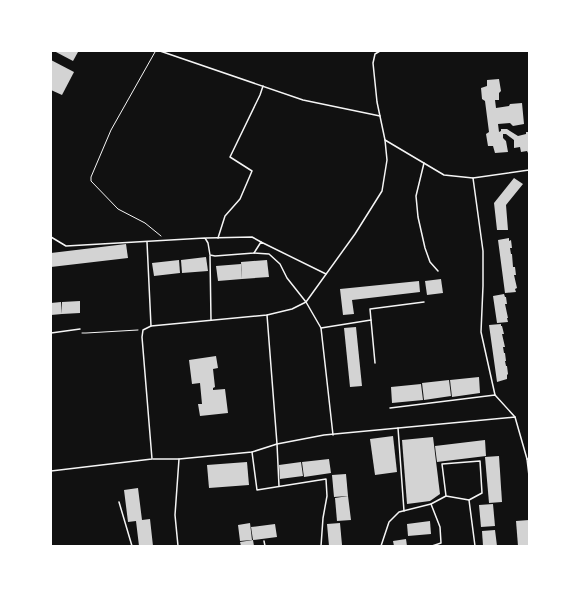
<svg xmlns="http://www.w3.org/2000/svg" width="580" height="597" viewBox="0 0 580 597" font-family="'Alegreya Sans',sans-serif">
<rect width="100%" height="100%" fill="#111"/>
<g fill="#d3d3d3">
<path d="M54 51H76L78 52 73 61Z"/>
<path d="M51 60 74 72 62 95 51 90Z"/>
<path d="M499 79 501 91 499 93V100H495L496 108 509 106 510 104 522 103 524 124 513 126 510 123 498 124 499 132 501 131V129H507L518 136 526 134V132H529V153H528L527 151 521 152 520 147 514 148V140L506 134H503V138L506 141 508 152 495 153 493 146H488L486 134 489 132 485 101 482 99 481 88 487 86V80Z"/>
<path d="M514 178 523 184 506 205 508 230H497L494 203Z"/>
<path d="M509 238V241L511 240 512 248H510L511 254H512L513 267H515L516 275H514L517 288 515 289 516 292 505 293 498 240Z"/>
<path d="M126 244 128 258 51 267V253Z"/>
<path d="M206 257 208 271 182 273 181 260Z"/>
<path d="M179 260 180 273 154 276 152 263Z"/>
<path d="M267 260 269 277 242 279 241 262Z"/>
<path d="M241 264 242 279 218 281 216 266Z"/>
<path d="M441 279 443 293 427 295 425 281Z"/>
<path d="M419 281 420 292 352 300 354 314 343 315 340 289Z"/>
<path d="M504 294 505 297H506L507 304H505L508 318H507L508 322 497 323 493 296Z"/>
<path d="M80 301V313L62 314V302Z"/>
<path d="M61 302 62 314 51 315V303Z"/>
<path d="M501 324V326H502L504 334H502L505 347H503L504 353H505L506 361H505L506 366H507L508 374 507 375V379L497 382 489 325Z"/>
<path d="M356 327 362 386 350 387 344 328Z"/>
<path d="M216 356 218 368 213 369 215 387 213 388V390L225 389 228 413 200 416 198 404H202L200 383 192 384 189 360Z"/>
<path d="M479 377 480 393 452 397 450 380Z"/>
<path d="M449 380 451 396 424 400 422 383Z"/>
<path d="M421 384 423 400 392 403 391 387Z"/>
<path d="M393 436 397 472 375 475 370 439Z"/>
<path d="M433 437 440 494 430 501 407 504 402 440Z"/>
<path d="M485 440 486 456 437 462 435 446Z"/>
<path d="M499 456 502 502 489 503 485 457Z"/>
<path d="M329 459 331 473 304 477 302 462Z"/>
<path d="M247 462 249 485 209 488 207 465Z"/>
<path d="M301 462 303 476 280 479 279 465Z"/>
<path d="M346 474 348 496 334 497 332 475Z"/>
<path d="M138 488 142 520 150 519 153 546H139L136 521 128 522 124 490Z"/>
<path d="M348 496 351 520 337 521 335 498Z"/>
<path d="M493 504 495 526 481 527 479 505Z"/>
<path d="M529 520V546H518L516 521Z"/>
<path d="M430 521 431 534 408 536 407 524Z"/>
<path d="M250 523 252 540 240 541 238 525Z"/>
<path d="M340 523 342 545 329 546 327 524Z"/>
<path d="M275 524 277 537 253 540 254 546H241L240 542 253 540 251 527Z"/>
<path d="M495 530 497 546H483L482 531Z"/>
<path d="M406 539 407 546H394L393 541Z"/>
</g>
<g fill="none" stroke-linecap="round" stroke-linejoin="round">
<g stroke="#f5f5f5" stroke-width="1">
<path d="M155 52 111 130 91 177V181L118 209 145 223 161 236"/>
<path d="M82 333H86L138 330"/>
</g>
<g stroke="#f5f5f5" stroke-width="1.5">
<path d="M160 51 303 100 380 116"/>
<path d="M385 140 444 175 473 178 483 251V286L481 332 495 395"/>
<path d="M424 163 416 196 418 217 425 248 430 262 438 271"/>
<path d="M473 178 529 170"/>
<path d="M51 237 66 246 205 238 208 243 210 255 215 256 254 253 261 242 326 274"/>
<path d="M206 238 252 237 261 242"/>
<path d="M218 238 225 216 240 199 252 171 230 157 260 95 263 86"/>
<path d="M147 242 151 326"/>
<path d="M254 253 269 254 280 264 287 278 306 302 321 328"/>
<path d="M210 256 211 320"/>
<path d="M267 315 277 444 279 486"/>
<path d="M371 320 370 309 424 302"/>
<path d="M51 333 80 329"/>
<path d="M390 408 495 395 515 417"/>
<path d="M398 428 404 511"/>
<path d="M333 435 321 328 371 320 375 363"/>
<path d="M252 452 257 490 326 479 327 496 323 518 321 546"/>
<path d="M153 459H179L252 452 277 444 324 435 515 417 527 459"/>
<path d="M529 459H527L529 476"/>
<path d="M480 461 482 493 469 500 446 496 442 464Z"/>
<path d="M51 471 152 459 142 337 143 330 151 326 267 315 292 309 306 302 355 234 382 191 387 160 385 140 377 102 373 63 375 54 380 51"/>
<path d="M469 500 475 546"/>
<path d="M119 502 132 546"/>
<path d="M264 541 265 546"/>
<path d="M178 546 175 515 179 459"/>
<path d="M381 546 389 522 399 512 431 504"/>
<path d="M432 546 441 543 440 527 431 504 446 496"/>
</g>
</g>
<rect width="580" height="597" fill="none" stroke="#ffffff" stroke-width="104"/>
</svg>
